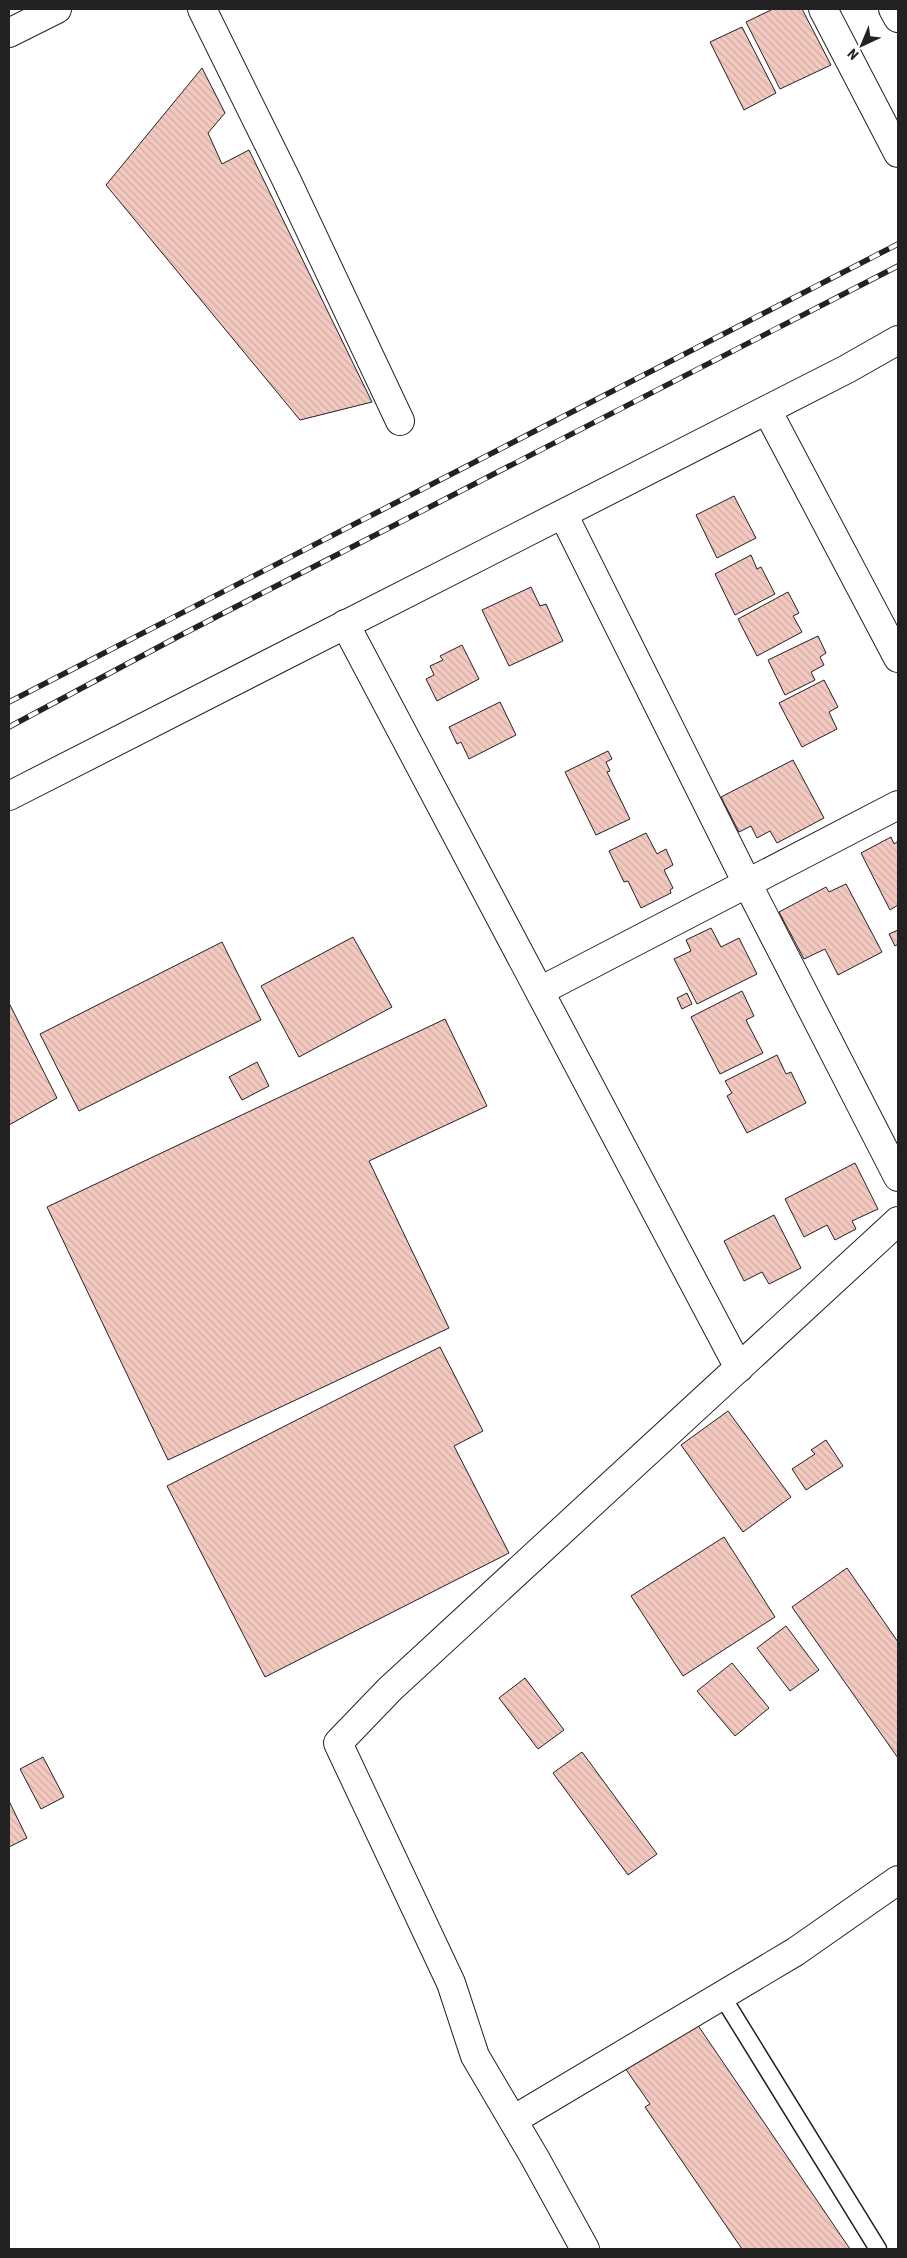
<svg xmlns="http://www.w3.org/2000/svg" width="907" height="2258" viewBox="0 0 907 2258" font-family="'Roboto Condensed',sans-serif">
<defs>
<pattern id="building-back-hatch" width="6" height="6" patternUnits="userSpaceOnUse" patternTransform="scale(1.25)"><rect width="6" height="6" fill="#f3c9c0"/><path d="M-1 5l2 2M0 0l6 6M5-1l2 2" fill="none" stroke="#d0aca5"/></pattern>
</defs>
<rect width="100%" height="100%" fill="#fff"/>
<g fill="url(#building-back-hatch)" stroke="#222">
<path d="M773 9H802L831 65 780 89 746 22Z"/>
<path d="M742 27 776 93 744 110 710 42Z"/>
<path d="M202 68 225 113 208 133 222 164 249 150 372 402 300 420 106 185Z"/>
<path d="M734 496 756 538 717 558 696 515Z"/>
<path d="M751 555 757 569 761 567 775 594 735 615 715 574Z"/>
<path d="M531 587 540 606 546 604 563 641 509 666 482 610Z"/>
<path d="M788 592 799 613 793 616 802 632 757 656 738 619Z"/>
<path d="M818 636 826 653 820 657 824 665 811 672 815 680 785 695 768 660Z"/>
<path d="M462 645 479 679 437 701 426 679 434 675 430 666 443 660 440 656Z"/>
<path d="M824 680 838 707 829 712 837 729 802 747 779 703Z"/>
<path d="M500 702 516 735 469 759 461 742 457 744 449 727Z"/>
<path d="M608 751 612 759 606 762 610 771 607 772 630 819 596 835 565 772Z"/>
<path d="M793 760 824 818 777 843 770 831 757 838 751 826 739 832 721 797Z"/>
<path d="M646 833 657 854 666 849 673 865 664 870 673 888 670 890 671 893 641 908 628 881 624 882 609 851Z"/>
<path d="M891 837 894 844 898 841V905L890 910 861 853Z"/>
<path d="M846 884 882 952 838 975 825 949 804 959 779 912 826 887 829 892Z"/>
<path d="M711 928 721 947 739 938 757 974 697 1004 674 959 691 951 686 940Z"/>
<path d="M898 930V944L895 946 889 934Z"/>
<path d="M353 937 392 1007 299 1057 261 986Z"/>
<path d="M222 942 261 1020 79 1111 40 1034Z"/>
<path d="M742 991 754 1016 746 1020 763 1053 720 1074 691 1017Z"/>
<path d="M687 993 692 1004 682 1009 677 998Z"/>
<path d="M9 1003 57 1098 9 1125Z"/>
<path d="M445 1019 487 1106 369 1161 449 1328 168 1460 47 1207Z"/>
<path d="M777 1055 786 1074 791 1072 806 1103 747 1133 727 1096 732 1093 725 1081Z"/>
<path d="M257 1062 269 1086 242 1100 229 1077Z"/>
<path d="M855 1163 878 1209 852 1221 856 1229 835 1240 827 1225 804 1237 785 1199Z"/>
<path d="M774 1215 801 1268 769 1284 762 1272 744 1281 724 1241Z"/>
<path d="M440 1347 483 1431 454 1446 509 1553 265 1677 167 1486Z"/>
<path d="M728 1411 791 1497 743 1532 681 1445Z"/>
<path d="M826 1440 843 1466 806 1490 792 1469 815 1454 811 1450Z"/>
<path d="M724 1537 775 1617 683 1676 631 1596Z"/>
<path d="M847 1568 898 1642V1758L792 1607Z"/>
<path d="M786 1626 819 1670 790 1691 757 1648Z"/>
<path d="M732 1663 769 1708 735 1736 697 1691Z"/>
<path d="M525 1678 564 1730 538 1749 499 1698Z"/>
<path d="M582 1752 657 1854 628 1875 553 1773Z"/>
<path d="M43 1757 64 1797 41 1809 20 1769Z"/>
<path d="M9 1801 27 1838 9 1847Z"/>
<path d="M695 2021 850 2249H742L645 2107 650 2104 625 2068Z"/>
</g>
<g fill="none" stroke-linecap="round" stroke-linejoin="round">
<defs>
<path id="service" d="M722 1996 878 2249"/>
<g id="minor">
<path d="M202 9 286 179 400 421"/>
<path d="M767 410 898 658"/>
<path d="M563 514 747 883 898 1177"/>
<path d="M345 624 739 1368"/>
<path d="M540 991 898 805"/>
<path d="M513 2120 795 1952 898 1880"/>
<path d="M585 2249 535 2158 475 2056 451 1983 338 1743 390 1689 898 1221"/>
</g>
<g id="tertiary">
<path d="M823 9 898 153"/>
<path d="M9 33 57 9"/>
<path d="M9 796 847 369 898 340"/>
</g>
<path id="primary" d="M893 9 898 18"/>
</defs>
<use href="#service" stroke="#222" stroke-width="19"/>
<use href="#minor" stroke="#222" stroke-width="30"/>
<use href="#tertiary" stroke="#222" stroke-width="30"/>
<use href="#primary" stroke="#222" stroke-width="30"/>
<use href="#service" stroke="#fff" stroke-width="16"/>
<use href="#minor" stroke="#fff" stroke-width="28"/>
<use href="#tertiary" stroke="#fff" stroke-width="28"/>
<use href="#primary" stroke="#fff" stroke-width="28"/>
<defs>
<g id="rail">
<path d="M9 702 898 244"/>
<path d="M9 727 183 634 898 266"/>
</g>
</defs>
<use href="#rail" stroke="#222" stroke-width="5.5"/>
<use href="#rail" stroke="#fff" stroke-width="4" stroke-dasharray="11" stroke-linecap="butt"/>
</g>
<rect width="907" height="2258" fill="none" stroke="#222222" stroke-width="20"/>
<g transform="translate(862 45) rotate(224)" stroke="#ffffff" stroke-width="4" paint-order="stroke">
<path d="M0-4L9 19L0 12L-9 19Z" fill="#222222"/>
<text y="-8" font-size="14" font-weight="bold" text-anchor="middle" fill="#222222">N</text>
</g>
</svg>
